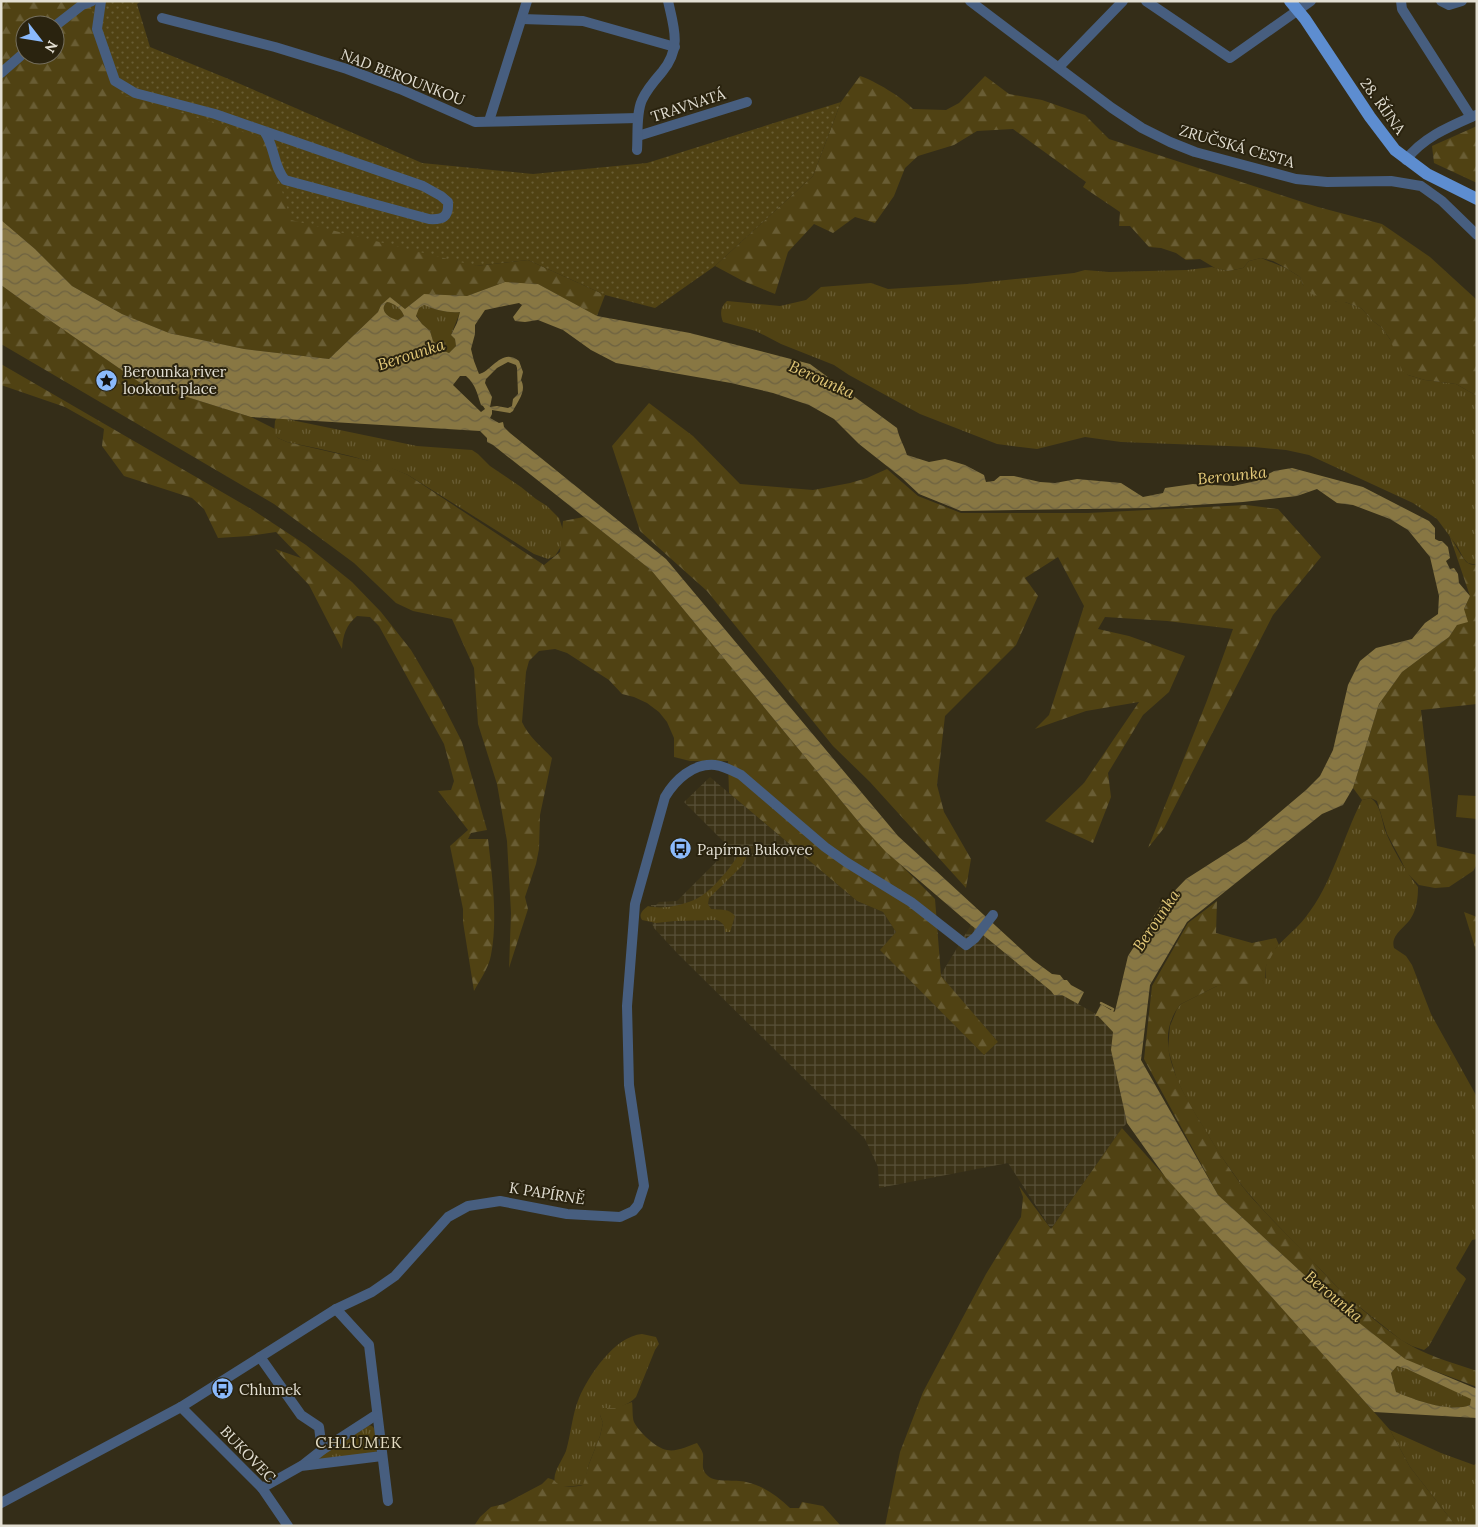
<svg xmlns="http://www.w3.org/2000/svg" width="1478" height="1527" viewBox="0 0 1478 1527" font-family="Lora,serif">
<defs>
<pattern id="industrial-grid" width="8" height="8" patternUnits="userSpaceOnUse" patternTransform="scale(1.25)"><rect width="8" height="8" fill="#3c3317"/><path d="M0 4h8M4 0v8" fill="none" stroke="#585038"/></pattern>
<pattern id="grass-tufts" width="24" height="20" patternUnits="userSpaceOnUse" patternTransform="scale(1.25)"><rect width="24" height="20" fill="#504213"/><path d="M3 7l-1-3M5 7V3M7 7l1-3M15 17l-1-3M17 17v-4M19 17l1-3" fill="none" stroke="#695d34"/></pattern>
<pattern id="forest-firs" width="22" height="20" patternUnits="userSpaceOnUse" patternTransform="scale(1.25)"><rect width="22" height="20" fill="#504213"/><path d="M5 1l3.5 6h-7zM16 11l3.5 6h-7z" fill="#695d34"/></pattern>
<pattern id="garden-dots" width="8" height="8" patternUnits="userSpaceOnUse" patternTransform="scale(1.25)"><rect width="8" height="8" fill="#504213"/><path d="M2 2h.1M6 6h.1" fill="none" stroke="#695d34" stroke-width="1.8" stroke-linecap="round"/></pattern>
<pattern id="water-waves" width="16" height="10" patternUnits="userSpaceOnUse" patternTransform="scale(1.25)"><rect width="16" height="10" fill="#887743"/><path d="M0 5q4-4 8 0t8 0" fill="none" stroke="#6d6241"/></pattern>
</defs>
<rect width="100%" height="100%" fill="#342d18"/>
<path fill="url(#industrial-grid)" d="M710 777 857 901 883 912 896 932 881 950 984 1055 998 1042 940 976 971 925 1051 991 1054 995H1062L1096 1014 1113 1032 1111 1050 1127 1123 1122 1128 1051 1229 1008 1163 879 1188 878 1167 865 1139 678 954 653 927 651 905H656L659 902 677 901 730 848 684 802Z"/>
<g fill="url(#grass-tufts)">
<path d="M1261 258 1286 268 1300 277 1303 285 1337 302H1345L1361 308 1373 321 1381 327 1390 339 1408 375 1425 380 1456 384 1477 396V565L1468 563 1464 559 1457 546 1437 519 1413 503 1309 455 1286 450 1254 447 1121 442 1085 437 1037 449 997 444 920 414 849 375 834 365 781 344 756 331 723 322C720 314 720 307 727 301L780 306 806 300 821 287 871 283 888 289 967 284 1074 273 1085 270 1109 272 1187 270 1212 267 1228 271 1243 268 1249 261Z"/>
<path d="M387 302C394 303 402 309 404 316L398 320C389 319 378 310 387 302Z"/>
<path d="M424 305C436 310 447 313 460 312L451 335 455 339 456 346 449 353 442 350 433 341 430 331 422 324 416 315 418 308Z"/>
<path d="M277 417 417 446 472 450 478 454 490 466 521 487 536 499 547 506 559 518 563 530 562 545 555 556 548 559 534 554 408 475C369 458 329 451 287 442L278 438 274 434 275 421Z"/>
<path d="M1371 798C1382 807 1381 820 1386 833 1394 851 1406 872 1418 887 1418 897 1417 909 1411 918 1405 928 1390 935 1394 948L1406 956 1412 965 1431 1014 1477 1097V1239L1472 1240 1456 1268C1458 1273 1463 1274 1466 1279L1429 1346 1424 1350 1412 1346 1401 1340 1347 1297 1264 1211 1243 1187 1219 1153 1188 1102 1177 1080 1168 1049 1170 1026 1177 1009 1181 1004 1217 986 1266 978C1266 974 1266 969 1266 966 1271 946 1293 934 1305 918 1333 883 1342 839 1362 800Z"/>
<path d="M747 846 752 847 741 867 709 898 708 904 711 909C720 910 729 908 735 916L730 932H725C725 925 723 923 717 920L675 921 656 923 642 920C638 914 643 910 648 906 663 910 684 905 698 898 709 892 719 880 727 871 734 862 739 853 747 846Z"/>
<path d="M642 1334 656 1337 659 1344 655 1350 636 1397C629 1406 611 1409 600 1415L603 1423 600 1436 589 1464 584 1485 562 1487 555 1483C552 1473 562 1461 566 1451 571 1434 572 1415 579 1398 589 1375 615 1336 642 1334Z"/>
<path d="M1397 1366 1407 1369 1472 1399 1470 1405C1450 1413 1415 1400 1396 1392L1391 1373Z"/>
<path d="M368 1425 372 1426 375 1429 378 1447 377 1451 372 1456 308 1464Z"/>
<path d="M1390 1430 1441 1453 1474 1465 1477 1463V1526H1456L1410 1467Z"/>
</g>
<g fill="url(#forest-firs)" fill-rule="evenodd">
<path d="M1 1H86L266 139 476 266 528 260 605 295 597 316 538 284 505 282 467 296 424 294 405 309 390 297 381 305 378 312 329 359 244 349 169 333 122 314 72 286 35 249 1 220ZM25 25H55V55H25Z"/>
<path d="M860 76C875 81 902 97 913 109L946 110 959 103 985 76 1009 94 1042 100 1085 115 1109 139 1318 207 1382 224 1430 257 1477 300V396L1456 384 1425 380 1408 375 1402 370 1390 339 1381 327 1373 321 1361 308 1345 302H1337L1311 294 1303 285 1300 277 1286 268 1273 261 1261 258 1249 261 1243 268 1228 271 1215 268 1200 259 1186 260 1176 253 1161 248 1149 247 1130 226H1119L1120 212 1083 187 1086 182 1013 129 977 131 954 145 918 156 905 168 894 196 875 223 855 217 833 233 814 224 788 252 775 294 743 281 715 266 813 176 841 102Z"/>
<path d="M1477 126V183L1434 163 1432 146Z"/>
<path d="M1 285 48 319 139 382 251 417 275 429V434L278 438 287 442 383 464 408 475 544 565 560 552 563 521 584 517 651 570 862 826 935 899 941 976 998 1042 984 1055 880 950 896 932 883 912 857 901 729 793 728 761H690L674 757V738L667 722 659 712 647 703 634 697 622 694 609 680 567 653 555 649 539 651 529 661 526 672 522 722C528 736 542 747 552 758L540 815 539 849 536 864 525 897 528 909 509 968 511 913 507 841 497 784 478 724 474 668 452 619 413 611 396 603 354 563 274 504 1 344Z"/>
<path d="M1 364 253 510 306 545 352 582 381 612 411 650 440 699 462 742 487 830 471 833 468 839H488C492 875 498 919 491 955 489 967 480 980 474 991L463 922V909L450 846 468 830 438 791 451 790 454 781 444 744 379 626 370 617 357 616C346 625 343 635 342 649L309 585 275 549 301 558 276 532 249 536 218 538 204 509 192 498 124 476 102 446 104 429 65 407 1 385Z"/>
<path d="M649 403 693 436 740 484 813 490 850 483 867 478 887 469 918 496 961 513H1088L1246 505 1278 509 1321 557 1273 615 1204 749 1164 828 1148 848 1206 703 1233 629 1167 621 1105 617 1098 629 1129 636 1185 656 1169 692 1143 715 1108 773 1111 797 1093 843 1045 821 1084 783 1139 702 1086 711 1035 729 1049 715 1084 606 1058 557 1025 578 1038 596 1016 645 945 716 937 785 944 812 971 859 966 888 870 782 833 746 707 591 640 531 612 446Z"/>
<path d="M1449 534C1453 540 1463 561 1468 563 1471 565 1474 565 1477 565V704L1421 710 1437 846 1477 855V864L1473 871 1449 887 1435 888 1419 885 1407 873 1401 860 1387 834 1377 801 1371 798 1362 800 1353 788 1379 704 1402 672 1449 637 1457 625 1470 596Z"/>
<path d="M1217 901 1216 933 1252 943 1276 938 1279 945 1276 948 1266 966 1265 984 1217 986 1181 1004C1149 1040 1183 1093 1203 1126 1215 1147 1228 1167 1242 1186 1262 1211 1286 1233 1307 1255 1320 1269 1333 1284 1347 1296 1363 1311 1382 1326 1400 1339 1423 1355 1451 1362 1477 1371V1387L1403 1359 1339 1307 1218 1195 1144 1059 1152 986 1188 923Z"/>
<path d="M1464 912 1477 917V954Z"/>
<path d="M1122 1128 1390 1430 1410 1467 1456 1526H885L900 1452 923 1392 986 1274 1021 1217 1023 1197 1019 1186 1051 1229Z"/>
<path d="M632 1402C633 1408 632 1417 634 1422 639 1432 656 1448 667 1450 677 1452 688 1446 697 1443 699 1446 702 1450 703 1454 704 1462 700 1469 708 1476 716 1483 735 1479 746 1482 764 1486 777 1496 790 1508H799L802 1502 823 1506 841 1526H474L480 1517 491 1507 504 1504 542 1484 548 1478 554 1480C560 1489 574 1487 583 1485L589 1464 600 1436 603 1423 600 1415 603 1408H615Z"/>
</g>
<path fill="url(#garden-dots)" d="M86 1H141L137 4 150 47 231 80 422 163 533 174 647 163 841 102 813 176 715 266 655 308 605 295 528 260 476 266 291 220 266 139 120 94 89 2Z"/>
<path fill="#504213" d="M1458 795 1477 796V819L1456 817Z"/>
<path fill="url(#water-waves)" fill-rule="evenodd" d="M1 220 35 249 72 286 122 314 169 333 244 349 329 359 378 312 381 305 390 297 405 309 424 294 467 296 505 282 538 284 597 316 690 333 810 364 897 428C899 438 904 445 907 455L929 462 945 459 965 465 984 475 986 482 994 481 1000 476H1014L1040 482 1055 483 1077 479 1121 483 1143 497 1163 493 1165 488 1193 484 1233 486 1256 481 1274 471 1292 468 1363 487 1429 521 1435 528V539L1439 541H1442L1448 547 1450 558 1446 561 1450 569 1454 568 1458 574 1459 583 1470 596 1464 609 1468 622 1457 625 1449 637 1402 672 1379 704 1353 788 1343 805 1322 814 1187 922 1150 985 1141 1060 1218 1195 1339 1307 1405 1359 1477 1389V1418L1374 1412 1166 1178 1127 1123 1111 1050 1113 1032 1098 1016H1095L1101 1004 1114 1012 1115 1011 1128 956 1161 905 1186 879 1247 840 1306 790 1320 776 1333 750 1348 685 1360 661 1376 648 1412 639 1425 623 1438 614 1439 596 1430 557 1408 530 1390 519 1353 505 1337 503 1317 489 1297 496 1243 502 1148 508 961 511 919 494 902 478 859 444 834 419 809 405 773 393 731 383 616 363 591 350 563 330 538 320 525 322 515 321 513 317 522 305 519 303 485 310 475 325V334L471 349 474 361 479 374C492 371 502 347 519 361L523 372 521 380C527 391 518 401 513 411L510 413 492 410V414L490 418 499 423 503 422 504 427 510 433 666 559 898 836 1033 960 1052 974 1060 975 1064 980H1067L1071 985 1084 992 1078 1004 1062 995H1054L1051 991 971 925 886 852 862 826 651 570 493 445 487 442V438L480 431 251 417 139 382 48 319 1 285ZM387 302C394 303 402 309 404 316L398 320C389 319 378 310 387 302ZM424 305C436 310 447 313 460 312L457 323 451 335 455 339 456 346 449 353 442 350 433 341 430 331 422 324 416 316 419 308ZM508 362 516 365 517 368 518 394 513 399 512 406 508 408 497 406 490 407 492 397 485 383 486 379 497 368ZM460 376H466C476 385 477 393 481 405L483 406 485 409 481 412 453 385ZM1397 1366 1407 1369 1471 1399 1470 1405C1450 1413 1415 1400 1396 1392L1391 1373Z"/>
<g fill="none" stroke-linecap="round" stroke-linejoin="round">
<path stroke="#887743" stroke-width="2.5" d="M1101 1003 1113 1009 1111 1014"/>
<g stroke="#475e7f" stroke-width="10">
<path d="M101 1 97 29 115 81 135 93 215 114 423 186 441 196 448 202C449 217 443 220 429 219L285 180C273 166 275 146 264 131"/>
<path d="M970 1 1112 108 1142 128 1170 142 1195 152 1296 179 1327 182 1391 181 1421 186 1442 201 1477 235"/>
<path d="M1146 1 1230 58 1311 1"/>
<path d="M1401 1 1402 9 1471 117"/>
<path d="M1441 1 1449 5 1462 1"/>
<path d="M162 18 275 47 347 69 400 89 475 122 638 118"/>
<path d="M522 19 583 21 675 47"/>
<path d="M55 26 82 5 92 1"/>
<path d="M1059 67 1123 1"/>
<path d="M1 73 25 52"/>
<path d="M489 121 527 1"/>
<path d="M638 136 747 102"/>
<path d="M637 150C638 136 636 113 642 100 647 89 655 80 662 72 682 48 674 28 668 1"/>
<path d="M1406 160C1423 137 1451 126 1476 115"/>
<path d="M336 1309 369 1345 388 1501"/>
<path d="M260 1357 301 1415 319 1427 322 1450"/>
<path d="M181 1407 262 1488 288 1526"/>
<path d="M303 1465 322 1450 376 1415"/>
<path d="M262 1488 301 1466 382 1456"/>
<path d="M1 1503 181 1407 336 1309 372 1292 395 1276 448 1217 468 1206 500 1201 567 1214 620 1217 633 1211 638 1205 644 1186 629 1085 627 1006 633 930 635 904 665 797C675 780 693 763 715 765 724 766 733 771 741 775L825 847 846 862 911 902 966 945 975 938 993 915"/>
</g>
<path stroke="#5d8dd0" stroke-width="12" d="M1290 1 1305 19 1370 117 1395 150 1427 174 1477 199"/>
</g>
<defs>
<symbol id="sight-disc" viewBox="-11 -11 22 22"><circle r="9.5" fill="#8bbafc" stroke="#2a230f"/><path d="M0-6L1.8-2.2L6-1.7L2.9 1.2L3.7 5.4L0 3.3L-3.7 5.4L-2.9 1.2L-6-1.7L-1.8-2.2Z" fill="#111"/></symbol>
<symbol id="bus-disc" viewBox="-11 -11 22 22"><circle r="9.5" fill="#8bbafc" stroke="#2a230f"/><path d="M-5-6H5V4H4V6H2V4H-2V6H-4V4H-5ZM-3.5-4V0h7V-4ZM-3.5 1.2v1.5H-2V1.2ZM2 1.2v1.5H3.5V1.2Z" fill="#111"/></symbol>
</defs>
<g fill-rule="evenodd">
<use href="#sight-disc" x="94" y="368" width="25" height="25"/>
<use href="#bus-disc" x="668" y="836" width="25" height="25"/>
<use href="#bus-disc" x="210" y="1376" width="25" height="25"/>
</g>
<g text-anchor="middle" dominant-baseline="central" stroke-width="4" stroke-linejoin="round" paint-order="stroke">
<g font-size="15" fill="#e3dfd3" stroke="#2a230f">
<text transform="translate(403 77) rotate(21)">NAD BEROUNKOU</text>
<text transform="translate(688 105) rotate(-18)">TRAVNATÁ</text>
<text transform="translate(1383 106) rotate(54)">28. ŘÍJNA</text>
<text transform="translate(1237 146) rotate(16)">ZRUČSKÁ CESTA</text>
<text transform="translate(547 1193) rotate(9)">K PAPÍRNĚ</text>
<text transform="translate(248 1454) rotate(46)">BUKOVEC</text>
</g>
<g font-size="15" fill="#e3dfd3" stroke="#2a230f" text-anchor="start">
<text x="123" y="371">Berounka river<tspan x="123" dy="17">lookout place</tspan></text>
<text x="697" y="849">Papírna Bukovec</text>
<text x="239" y="1389">Chlumek</text>
</g>
<g font-size="16" font-style="italic" fill="#e2c878" stroke="#2a230f">
<text transform="translate(411 354) rotate(-18)">Berounka</text>
<text transform="translate(822 379) rotate(24)">Berounka</text>
<text transform="translate(1232 475) rotate(-6)">Berounka</text>
<text transform="translate(1156 920) rotate(-56)">Berounka</text>
<text transform="translate(1334 1296) rotate(40)">Berounka</text>
</g>
<g font-size="16" letter-spacing="1" fill="#e5ddc3" stroke="#2a230f">
<text x="359" y="1442">CHLUMEK</text>
</g>
</g>
<rect width="1478" height="1527" fill="none" stroke="#e3dfd3" stroke-width="5"/>
<g transform="translate(40 40) rotate(121)"><circle r="24" fill="#2a230f" stroke="#746e5d"/>
<path d="M0-4L9 19L0 12L-9 19Z" fill="#8bbafc"/>
<text y="-8" font-size="14" font-weight="bold" text-anchor="middle" fill="#e3dfd3">N</text>
</g>
</svg>
